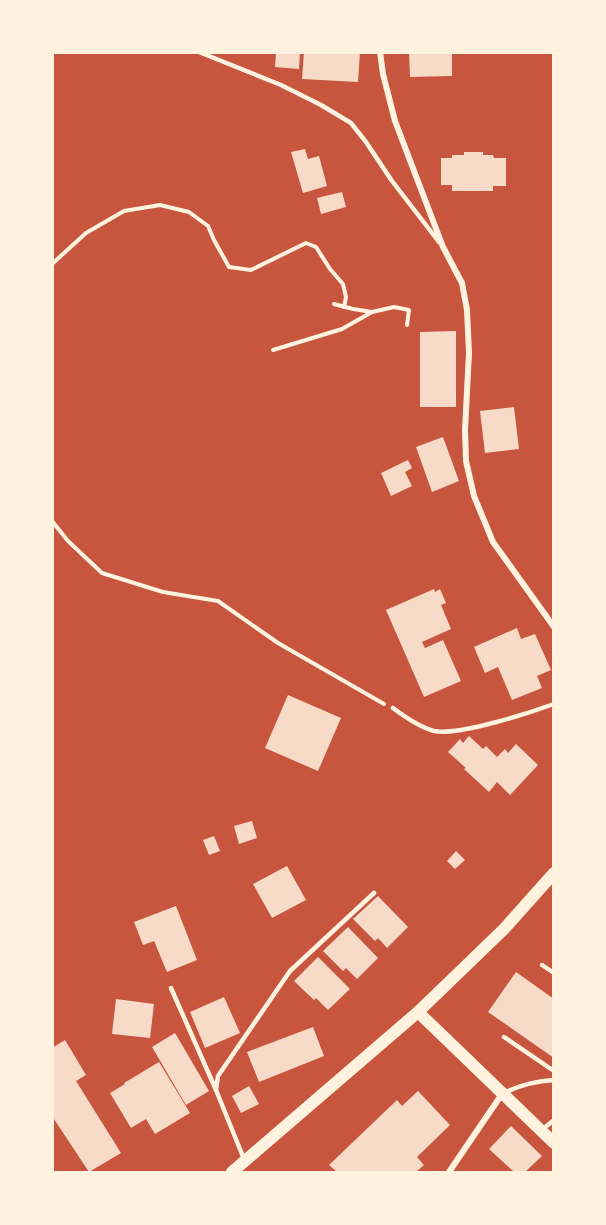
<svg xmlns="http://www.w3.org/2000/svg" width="606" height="1225" viewBox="0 0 606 1225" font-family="Figtree,sans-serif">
<rect width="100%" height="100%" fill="#c8553d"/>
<g fill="#f7dbc8">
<path d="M276 52H300L299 69 275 67Z"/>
<path d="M304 52H360L358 82 302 79Z"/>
<path d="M409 52H452V76L410 77Z"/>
<path d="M305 149 308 159 319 156 327 186 303 193 291 152Z"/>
<path d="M464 152H483V155H493L494 158H506V186H493V191H452V185H441V158H452V155H464Z"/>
<path d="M342 192 346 207 321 214 317 198Z"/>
<path d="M456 331V407H420V332Z"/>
<path d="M514 407 519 449 485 453 480 411Z"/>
<path d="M443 437 459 481 432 492 416 447Z"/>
<path d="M408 460 412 468 405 472 412 486 391 496 381 473Z"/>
<path d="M434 589 435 592 440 589 446 603 441 605 451 629 422 642 425 648 443 640 461 681 424 697 386 610Z"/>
<path d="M517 628 521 639 535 634 551 670 537 676 542 688 512 700 498 667 485 673 474 647Z"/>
<path d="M288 695 341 718 318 771 265 748Z"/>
<path d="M469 736 483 749 486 746 497 757 505 749 508 753 516 744 538 765 510 795 497 782 489 792 464 769 466 768 448 752 460 739 463 743Z"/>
<path d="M252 821 257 838 239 844 234 826Z"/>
<path d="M214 836 220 851 209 855 203 840Z"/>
<path d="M456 851 465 860 455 869 447 861Z"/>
<path d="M287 866 306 900 272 918 253 884Z"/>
<path d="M378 896 408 927 387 948 378 938 375 941 353 919Z"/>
<path d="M176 906 197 960 167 972 154 941 143 945 134 922Z"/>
<path d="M348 927 378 958 357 979 346 968 343 971 323 951Z"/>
<path d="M318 957 350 989 328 1010 316 998 314 1000 294 981Z"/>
<path d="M516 972 554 999V1058L488 1012Z"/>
<path d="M224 997 240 1033 205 1048 190 1012Z"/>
<path d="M116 999 154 1004 150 1038 112 1034Z"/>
<path d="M313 1027 324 1056 259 1082 247 1052Z"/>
<path d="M175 1033 209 1091 186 1105 152 1047Z"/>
<path d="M65 1040 86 1075 76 1081 121 1153 89 1172 52 1116V1048Z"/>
<path d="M159 1062 190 1113 155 1134 146 1119 131 1128 110 1093 125 1084 124 1083Z"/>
<path d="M249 1086 259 1104 241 1113 232 1096Z"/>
<path d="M418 1091 450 1125 417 1157 424 1165 416 1172H337L329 1165 397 1100 402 1106Z"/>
<path d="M511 1126 542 1156 525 1172H514L489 1149Z"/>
</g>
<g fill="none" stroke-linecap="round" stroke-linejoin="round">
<g stroke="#fff3e0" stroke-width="4">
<path d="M52 264 86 233 124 211 160 205 189 212 208 226 214 240 229 267 251 270 306 243 316 247 330 269 343 284 346 297 344 307"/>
<path d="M334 304 353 309 372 312 394 307 409 310 407 325"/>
<path d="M273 350 342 329 372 312"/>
<path d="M52 521 68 541 102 573 163 592 218 601 278 643 384 704"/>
</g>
<g stroke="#fff3e0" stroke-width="4.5">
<path d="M199 52 281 85 321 105 351 123 366 142 392 181 439 242"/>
<path d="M393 708C405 717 419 727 434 731 458 736 529 713 554 704"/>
<path d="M542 965 554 973"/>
<path d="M171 988 216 1090"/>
<path d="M504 1037 554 1071"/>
<path d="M504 1093C520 1085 536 1081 554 1080"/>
<path d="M543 1129 554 1120"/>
<path d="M244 1159 216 1090 218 1076 290 971 374 893"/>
</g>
<g stroke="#fff3e0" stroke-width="6">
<path d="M380 52 383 74 395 121 443 247 462 283 467 310 469 353 465 430 466 461 474 496 493 542 554 627"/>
<path d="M449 1172 502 1094"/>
</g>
<g stroke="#fff3e0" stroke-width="12">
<path d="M418 1012 554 1143"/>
<path d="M232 1172 418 1012 504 929 554 873"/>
</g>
</g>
<rect width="606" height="1225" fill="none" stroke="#fff3e0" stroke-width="108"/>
</svg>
